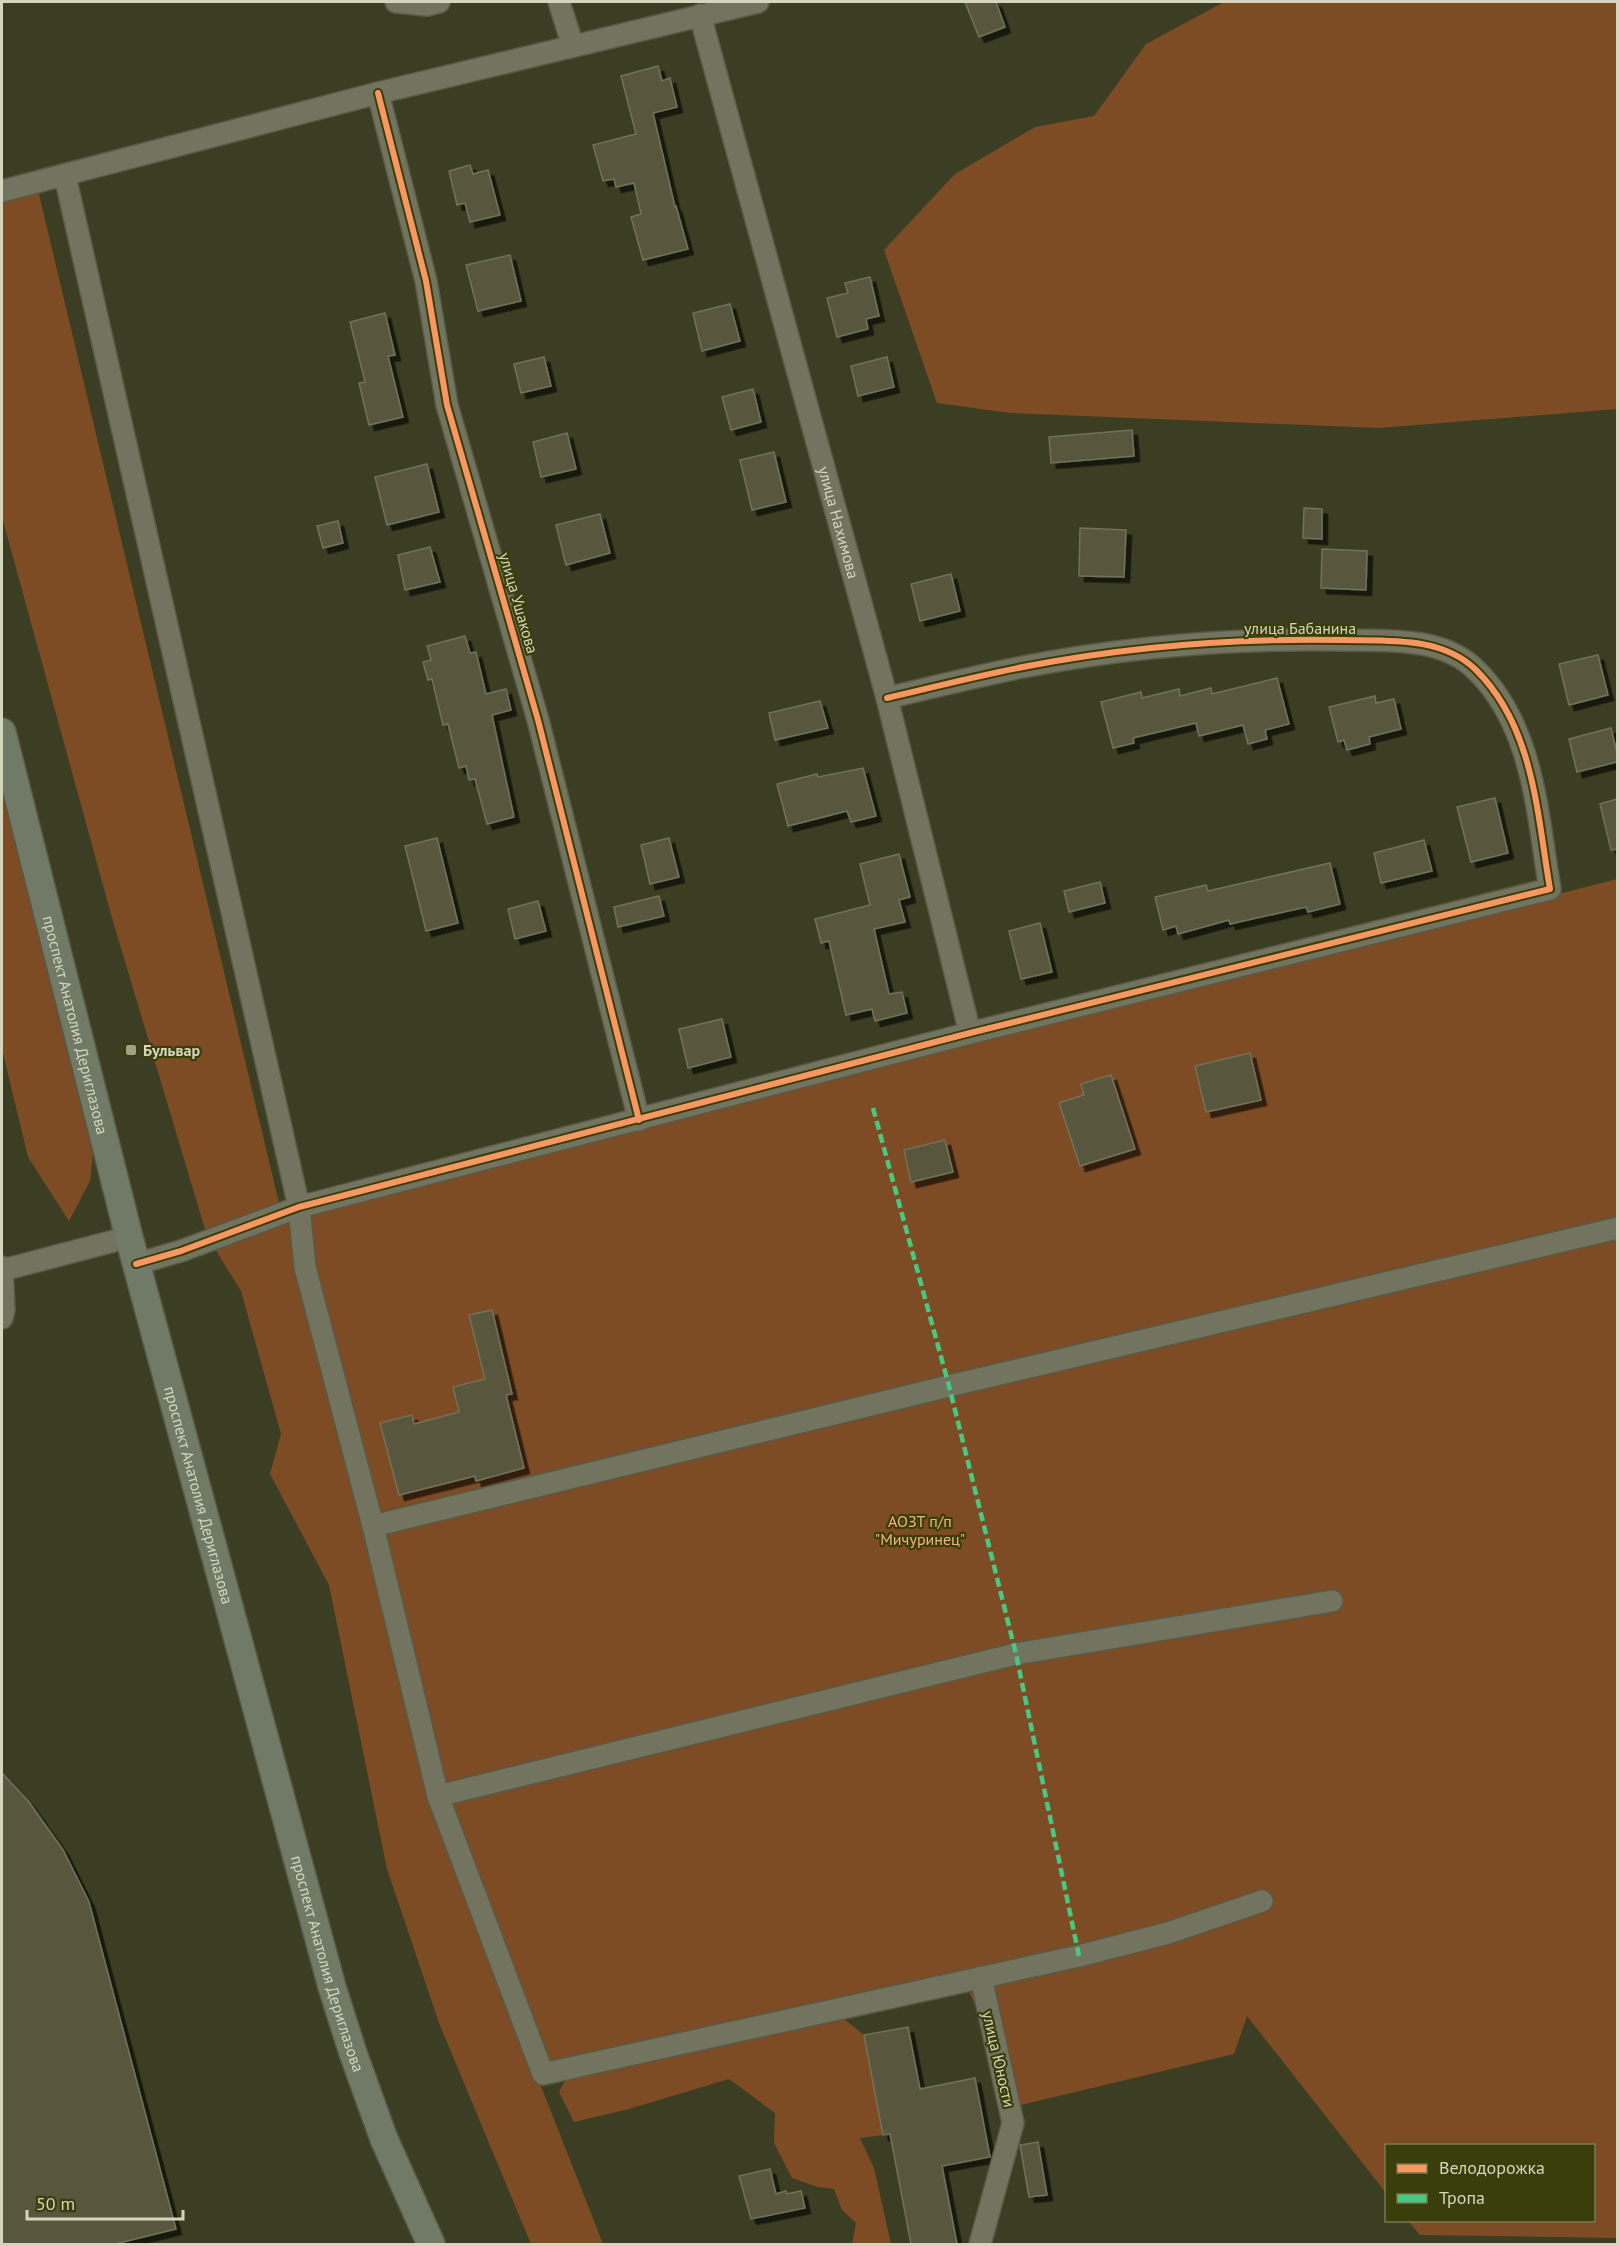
<svg xmlns="http://www.w3.org/2000/svg" width="1619" height="2246" viewBox="0 0 1619 2246" font-family="'PT Sans',sans-serif">
<defs>
<filter id="shadow"><feDropShadow dx="5.5" dy="5.5" stdDeviation="0" flood-color="#0009"/></filter>
</defs>
<rect width="100%" height="100%" fill="#3b3e22"/>
<g fill="#7e4c24">
<path d="M1224 2H1617V409L1379 428 1010 413 937 403 884 250 955 174 1035 127 1094 116 1146 44Z"/>
<path d="M38 190 283 1220 1617 879V2238L1420 2235 1408 2221 1594 2220V2146H1386V2193L1247 2016 1234 2054 1021 2105 966 1985 838 2014 864 2035 883 2135 860 2138 874 2168 891 2244H852L856 2223 842 2210 834 2189 818 2187 792 2178 774 2143 775 2113 729 2079 629 2109 574 2122 559 2092 568 2075 539 2081 603 2244H531L439 2023 387 1869 329 1585 270 1474 281 1434 241 1291 207 1236 112 918 2 517V199Z"/>
<path d="M2 791 93 1154 90 1181 69 1221 28 1157 2 1049Z"/>
</g>
<g fill="#58573e" stroke="#72715a" stroke-width="1.5" filter="url(#shadow)">
<path d="M965 2H996L1005 27 979 37Z"/>
<path d="M658 66 662 81 670 78 677 107 653 113 675 207 676 206 688 249 643 260 631 217 641 214 634 183 616 187 614 179 603 181 593 145 636 134 621 76Z"/>
<path d="M470 165 473 174 488 170 500 215 470 222 465 203 457 205 449 171Z"/>
<path d="M510 255 521 301 478 311 466 265Z"/>
<path d="M870 277 879 316 866 319 868 329 837 337 827 298 848 293 845 283Z"/>
<path d="M730 304 740 341 702 351 693 313Z"/>
<path d="M385 313 395 355 388 356 403 417 369 425 359 383 365 382 350 322Z"/>
<path d="M544 357 551 386 521 393 514 364Z"/>
<path d="M887 357 894 387 858 396 851 366Z"/>
<path d="M753 389 761 422 731 430 722 397Z"/>
<path d="M1132 430 1134 456 1051 463 1049 437Z"/>
<path d="M567 433 576 469 541 477 533 442Z"/>
<path d="M774 452 786 502 752 510 740 460Z"/>
<path d="M427 464 439 512 387 525 375 477Z"/>
<path d="M1304 508 1322 509V539L1303 538Z"/>
<path d="M600 514 610 553 566 565 556 525Z"/>
<path d="M338 521 343 543 323 548 317 526Z"/>
<path d="M1080 528 1126 530 1124 577 1079 576Z"/>
<path d="M430 547 440 582 405 590 398 555Z"/>
<path d="M1322 549 1367 551 1366 590 1321 588Z"/>
<path d="M951 574 960 611 920 621 911 584Z"/>
<path d="M465 636 470 653 476 652 486 694 506 689 511 710 492 715 514 817 487 824 475 779 469 780 466 766 459 768 448 724 443 725 432 679 428 680 423 662 431 660 427 646Z"/>
<path d="M1598 655 1608 695 1569 705 1559 664Z"/>
<path d="M1277 678 1289 724 1265 730 1267 739 1248 744 1243 725 1199 736 1196 723 1133 738 1134 743 1113 748 1101 702 1141 692 1142 698 1179 689 1180 696 1211 688 1212 694Z"/>
<path d="M1375 696 1376 703 1394 699 1401 729 1369 737 1370 744 1347 750 1344 740 1338 742 1329 707Z"/>
<path d="M820 701 828 728 775 740 769 713Z"/>
<path d="M1611 728 1617 753V762L1577 772 1569 739Z"/>
<path d="M863 768 876 816 851 822 847 811 788 826 777 784 817 774 818 777Z"/>
<path d="M1495 798 1508 853 1471 862 1457 807Z"/>
<path d="M1617 799V849L1611 850 1600 804Z"/>
<path d="M437 838 458 923 426 931 405 846Z"/>
<path d="M669 838 679 877 650 884 641 845Z"/>
<path d="M1424 840 1432 871 1381 883 1374 853Z"/>
<path d="M899 854 910 897 899 900 905 922 874 929 889 994 902 992 907 1013 875 1021 872 1009 846 1015 829 941 821 943 815 919 870 905 860 864Z"/>
<path d="M1330 863 1340 904 1308 912 1306 907 1230 924 1229 920 1178 934 1176 926 1163 930 1155 897 1206 885 1208 891Z"/>
<path d="M1100 882 1105 903 1069 912 1064 891Z"/>
<path d="M659 896 664 916 618 927 614 907Z"/>
<path d="M538 901 546 931 515 939 508 909Z"/>
<path d="M1040 923 1052 972 1021 979 1009 931Z"/>
<path d="M722 1019 731 1057 688 1068 679 1029Z"/>
<path d="M1250 1053 1261 1100 1206 1112 1195 1066Z"/>
<path d="M1111 1075 1135 1149 1080 1166 1059 1103 1084 1095 1081 1084Z"/>
<path d="M945 1140 953 1172 911 1182 904 1150Z"/>
<path d="M492 1310 512 1394 506 1395 524 1468 476 1481 475 1476 399 1495 380 1423 412 1415 414 1424 459 1412 453 1387 485 1379 469 1315Z"/>
<path d="M2 1773 29 1802 63 1850 89 1902 176 2229 115 2244H2Z"/>
<path d="M908 2027 920 2089 975 2078 990 2157 942 2166 957 2244H911L890 2134 883 2135 864 2035Z"/>
<path d="M1038 2142 1047 2195 1029 2197 1020 2145Z"/>
<path d="M770 2169 776 2194 786 2191 787 2194 801 2191 805 2208 751 2219 739 2176Z"/>
</g>
<g fill="none" stroke-linecap="round" stroke-linejoin="round">
<defs>
<g id="minor">
<path d="M396 2 427 5 439 2"/>
<path d="M559 2 573 46"/>
<path id="s1" d="M700 15 887 698 970 1033"/>
<path d="M378 93 426 281 447 405 538 720 639 1120"/>
<path d="M65 176 299 1207 305 1267 373 1526 438 1796 543 2074 1079 1956 1168 1933 1262 1901"/>
<path d="M2 191 378 93 758 2"/>
<path d="M136 1264 181 1251 299 1207 970 1033 1550 889C1537 814 1534 727 1476 670 1442 636 1387 641 1343 640 1238 638 1132 646 1028 666 981 675 934 687 887 698"/>
<path d="M2 1267 4 1310 2 1318"/>
<path d="M3 1270 129 1237"/>
<path d="M373 1526 949 1386 1618 1228"/>
<path d="M438 1796 1016 1654 1332 1601"/>
<path d="M980 2244 1013 2123 981 1977"/>
</g>
<g id="major">
<path id="s2" d="M2 732 129 1237 332 1987 353 2053 384 2139 431 2244"/>
</g>
</defs>
<use href="#minor" stroke="#585a44" stroke-width="24"/>
<use href="#major" stroke="#585a44" stroke-width="30"/>
<use href="#minor" stroke="#727460" stroke-width="21"/>
<use href="#major" stroke="#707a67" stroke-width="27"/>
<path stroke="#46c982" stroke-width="4.5" stroke-dasharray="9 4.5" stroke-linecap="butt" d="M873 1108 949 1386 1016 1654 1079 1956"/>
<defs>
<g id="cycleway">
<path d="M378 93 426 281 447 405 538 720 639 1120"/>
<path d="M136 1264 181 1251 299 1207 970 1033 1550 889C1537 814 1534 727 1476 670 1442 636 1387 641 1343 640 1238 638 1132 646 1028 666 981 675 934 687 887 698"/>
</g>
</defs>
<use href="#cycleway" stroke="#3a3e0a" stroke-width="10"/>
<use href="#cycleway" stroke="#f99763" stroke-width="6"/>
</g>
<rect fill="#9ea186" stroke="#3a3e0a" stroke-width="2" x="125" y="1044" width="12" height="12" rx="3"/>
<g text-anchor="middle" dominant-baseline="central" stroke-width="4.5" stroke-linejoin="round" paint-order="stroke">
<g font-size="16" fill="#d3d6bc" stroke="#3a3e0a">
<text stroke="none"><textPath href="#s1" startOffset="526">улица Нахимова</textPath></text>
<text transform="translate(519 603) rotate(74)">улица Ушакова</text>
<text x="1300" y="628">улица Бабанина</text>
<text stroke="none"><textPath href="#s2" startOffset="302">проспект Анатолия Дериглазова</textPath></text>
<text stroke="none"><textPath href="#s2" startOffset="788">проспект Анатолия Дериглазова</textPath></text>
<text stroke="none"><textPath href="#s2" startOffset="1274">проспект Анатолия Дериглазова</textPath></text>
<text transform="translate(999 2059) rotate(77)">улица Юности</text>
</g>
<g font-size="16" font-weight="bold" fill="#d3d6bc" stroke="#3a3e0a" text-anchor="start">
<text x="143" y="1050">Бульвар</text>
</g>
<g font-size="16" fill="#f6b083" stroke="#3a3e0a">
<text x="920" y="1521">АОЗТ п/п<tspan x="920" dy="18">"Мичуринец"</tspan></text>
</g>
</g>
<rect width="1619" height="2246" fill="none" stroke="#d3d6bc" stroke-width="6"/>
<rect x="1385" y="2144" width="210" height="78" fill="#3a3e0a" stroke="#777b51" stroke-width="1.5"/>
<rect x="1397" y="2164" width="30" height="9" fill="#f99763" stroke="#777b51" stroke-width="1.5"/>
<text x="1439" y="2174" font-size="18" fill="#d3d6bc">Велодорожка</text>
<rect x="1397" y="2194" width="30" height="9" fill="#46c982" stroke="#777b51" stroke-width="1.5"/>
<text x="1439" y="2204" font-size="18" fill="#d3d6bc">Тропа</text>
<path d="M27 2210v9h156v-9" fill="none" stroke="#d3d6bc" stroke-width="3"/>
<text x="36" y="2210" font-size="18" fill="#d3d6bc" stroke="#3a3e0a" stroke-width="4.5" paint-order="stroke">50 m</text>
</svg>
